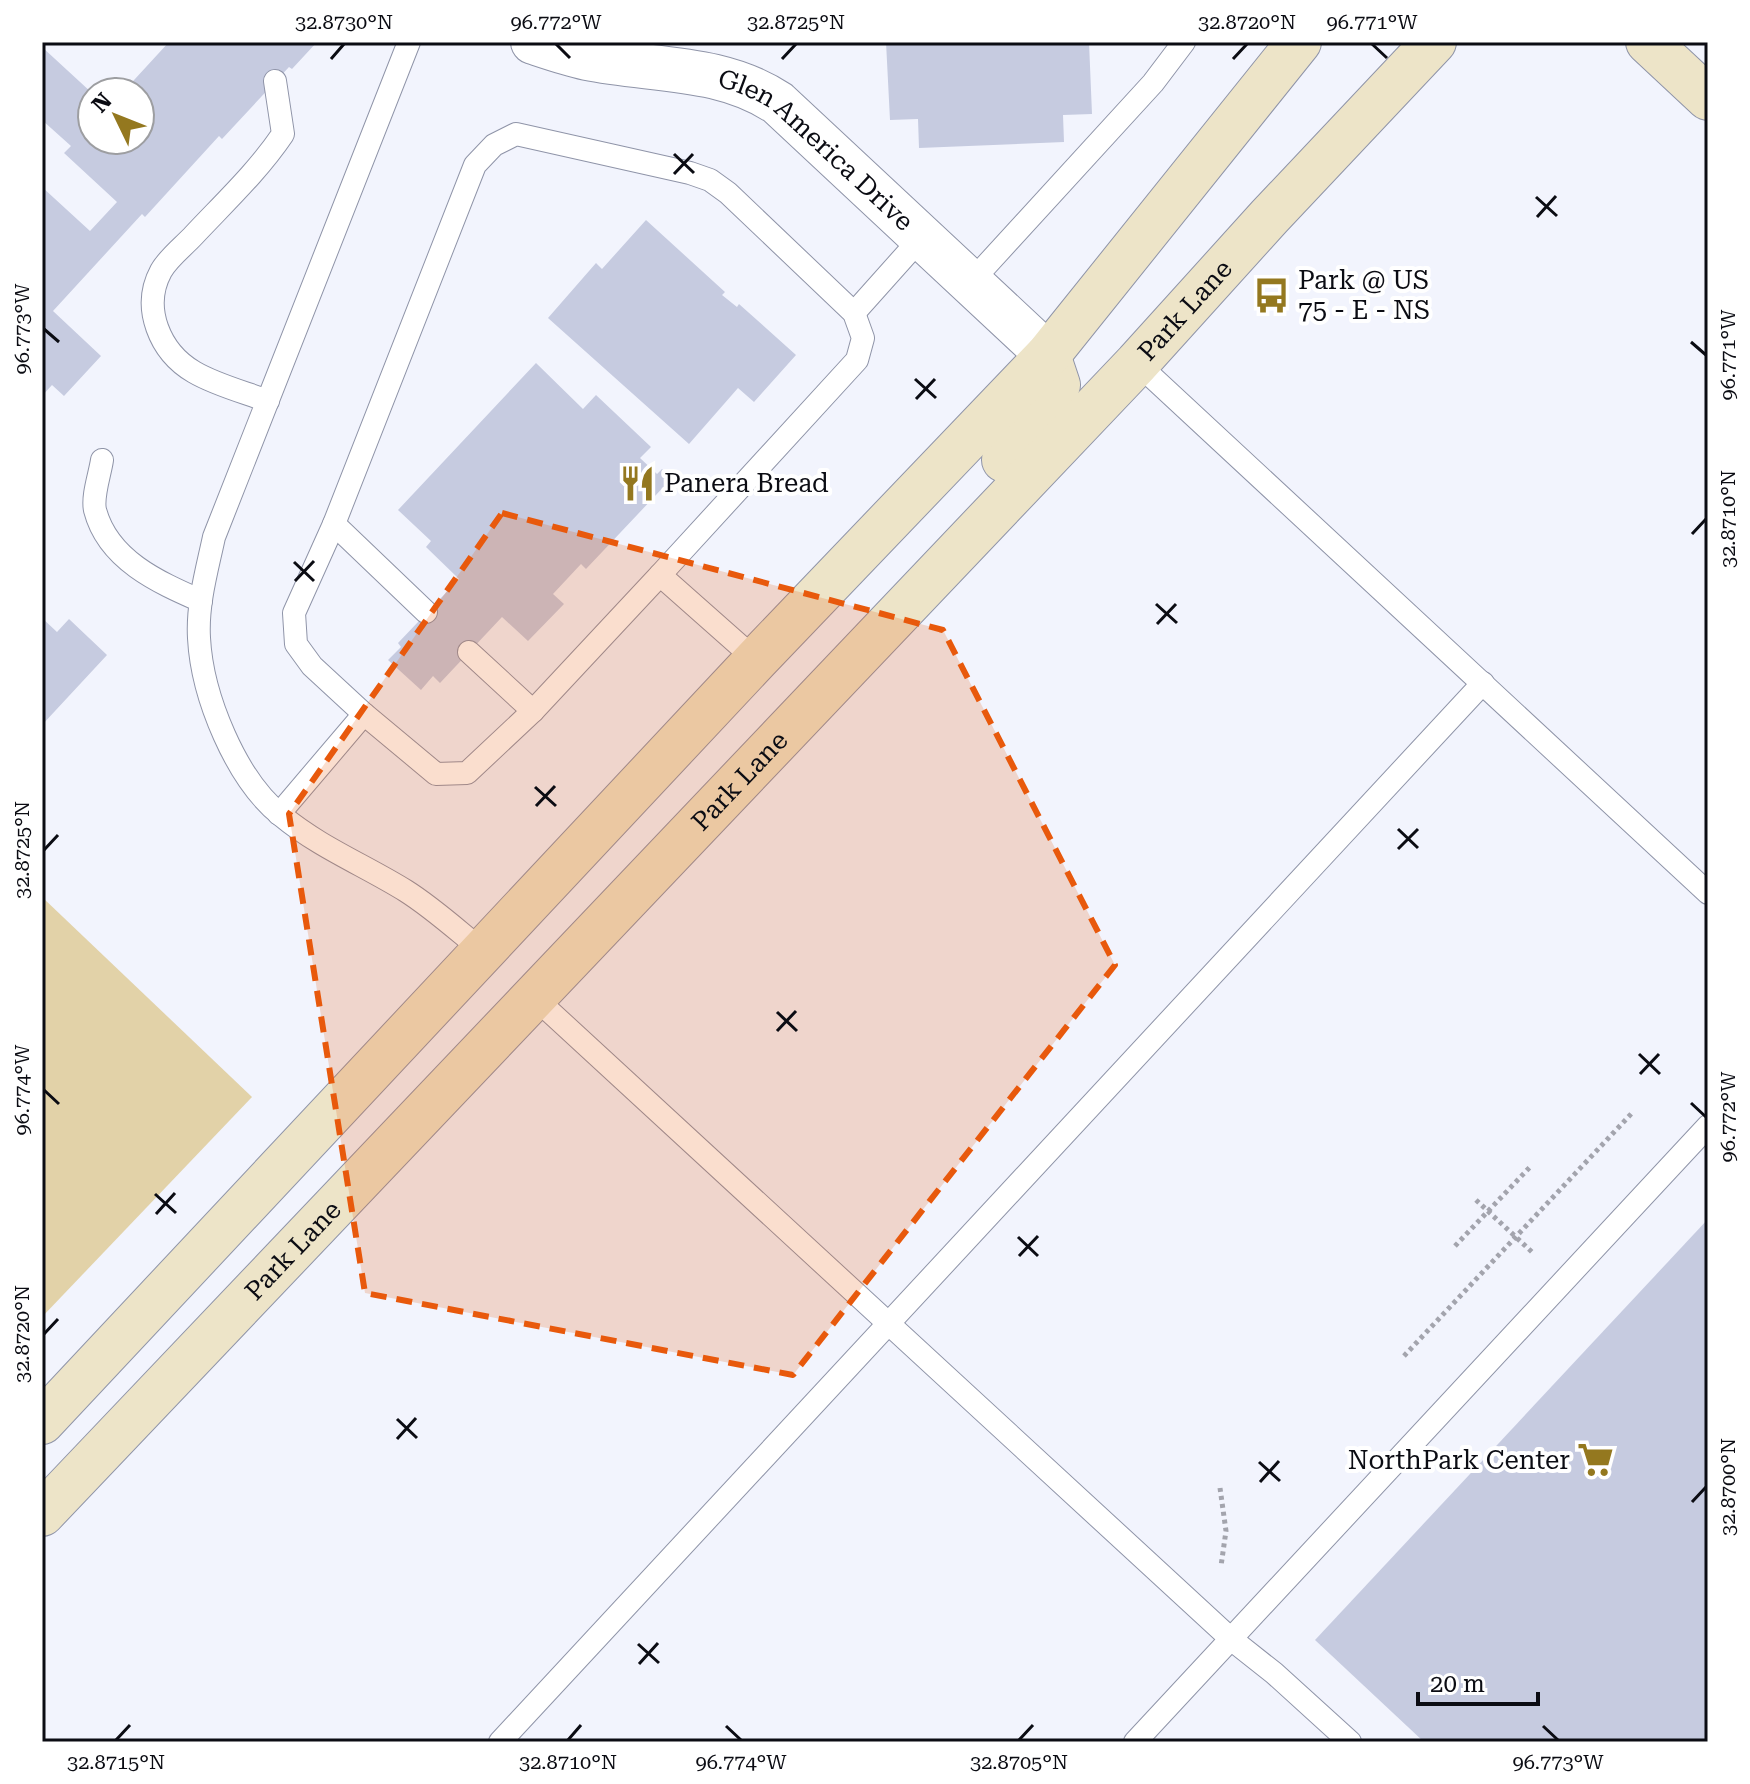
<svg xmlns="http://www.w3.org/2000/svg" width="1750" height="1784" viewBox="0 0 1750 1784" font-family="'Roboto Serif',serif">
<rect width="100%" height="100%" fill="#f2f4fd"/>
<path fill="#e2d2a8" d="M42 897 252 1097 42 1317Z"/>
<g fill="#c6cbe0">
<path d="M169 42H317L292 69 289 67 222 139 219 136 145 217 142 214 53 311 101 356 64 396 52 385 42 396V187L90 231 117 202 64 153 71 146 42 120V47L92 93V140H140V92H123Z"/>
<path d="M886 42H1089L1092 114 1063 115 1064 142 919 148 918 119 890 120Z"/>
<path d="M646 220 725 292 722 295 737 307 739 304 796 355 754 402 738 388 689 444 548 318 596 263 602 269Z"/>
<path d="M536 363 583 409 596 395 651 447 640 458 657 474 662 469 672 478 586 569 581 564 553 594 564 604 528 641 502 617 440 683 433 676 421 690 388 660 401 647 398 643 459 579 426 547 431 541 398 510Z"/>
<path d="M42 618 57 632 69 619 107 655 42 725Z"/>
<path d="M1708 1219V1742H1424L1315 1640Z"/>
</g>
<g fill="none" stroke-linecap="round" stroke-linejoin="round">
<defs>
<g id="service">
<path d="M409 42 214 537C207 570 197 604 199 638 202 696 236 780 282 816 319 847 366 866 406 891 433 908 458 931 483 951"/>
<path d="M970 283 1153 83 1184 42"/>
<path d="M854 313 921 238"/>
<path d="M1137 363 1708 893"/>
<path d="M268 401C244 392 216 385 194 372 160 352 141 308 161 271 168 258 184 246 194 235 225 202 258 171 283 134L275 81"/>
<path d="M102 460C100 474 92 496 95 510 108 560 158 582 201 601"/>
<path d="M334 524 426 612"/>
<path d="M469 652 533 711"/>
<path d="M364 714 312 666 296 644 294 613 334 524 475 165 494 145 516 134 690 173 710 180 728 193 854 313 863 338 857 360 660 575"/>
<path d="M279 814 364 714 436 774 467 773 533 711 660 575 756 660"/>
<path d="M534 997 1231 1639 1274 1673 1350 1742"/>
<path d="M500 1742 1483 683"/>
<path d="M1135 1742 1708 1126"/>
</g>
<g id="minor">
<path id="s1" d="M533 42C551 48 568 54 587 58 652 71 721 65 778 103L1048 355"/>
</g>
<g id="secondary">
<path d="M1648 42 1708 98"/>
<path d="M1004 460 1044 419 1058 385 1048 355"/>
<path d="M42 1422 756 660 1048 355 1299 42"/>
<path id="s2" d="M42 1514 1137 363 1269 217 1434 42"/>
</g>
</defs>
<use href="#service" stroke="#8f94a8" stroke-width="24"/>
<use href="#minor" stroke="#8f94a8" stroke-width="46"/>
<use href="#secondary" stroke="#8f94a8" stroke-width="46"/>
<g stroke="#a3a4ad" stroke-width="5" stroke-dasharray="4 4" stroke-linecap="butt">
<path d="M1476 1200 1532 1252"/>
<path d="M1455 1246 1530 1167"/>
<path d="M1404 1356 1632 1113"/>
<path d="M1220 1488 1226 1531 1221 1566"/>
</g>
<use href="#service" stroke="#fff" stroke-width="22"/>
<use href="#minor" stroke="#fff" stroke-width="44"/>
<use href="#secondary" stroke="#ede4c8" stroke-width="44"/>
</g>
<path fill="#e8590c" fill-opacity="0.2" stroke="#e8590c" stroke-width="6" stroke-dasharray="16 10" stroke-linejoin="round" d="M502 513 943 630 1115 965 793 1375 365 1293 289 814Z"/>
<path fill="none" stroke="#0b0c13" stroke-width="3" d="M556 44 570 58M1372 44 1387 58M331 59 344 44M782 59 796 44M1233 59 1247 44M674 154 694 173M674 174 693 154M1536 197 1557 216M1537 217 1556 196M44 329 59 342M1691 342 1706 355M915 379 936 398M916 399 935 379M1692 534 1706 519M294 562 314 581M295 581 314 561M1156 604 1177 623M1157 624 1176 604M535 787 556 806M536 806 555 786M1398 829 1418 848M1398 849 1418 829M44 850 58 835M777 1012 797 1031M777 1031 796 1011M1639 1054 1660 1074M1640 1074 1659 1054M44 1090 59 1104M1691 1103 1706 1117M155 1194 176 1213M156 1214 175 1193M1018 1237 1038 1256M1019 1256 1038 1236M44 1334 58 1319M397 1419 417 1438M397 1439 416 1418M1259 1462 1280 1481M1260 1482 1279 1461M1692 1502 1706 1487M638 1644 659 1663M639 1664 658 1643M726 1726 741 1740M1543 1726 1558 1740M116 1740 130 1725M568 1740 581 1725M1019 1740 1033 1725"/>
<defs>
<symbol id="bus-bare" viewBox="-9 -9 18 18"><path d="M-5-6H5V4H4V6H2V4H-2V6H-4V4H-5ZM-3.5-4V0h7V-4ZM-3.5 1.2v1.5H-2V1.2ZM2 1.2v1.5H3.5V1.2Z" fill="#94781f" stroke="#fff" stroke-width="2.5" paint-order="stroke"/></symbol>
<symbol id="restaurant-bare" viewBox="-9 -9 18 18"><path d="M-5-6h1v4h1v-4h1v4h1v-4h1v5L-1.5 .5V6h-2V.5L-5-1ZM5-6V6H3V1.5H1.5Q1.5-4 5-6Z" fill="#94781f" stroke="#fff" stroke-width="2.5" paint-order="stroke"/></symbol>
<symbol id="supermarket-bare" viewBox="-9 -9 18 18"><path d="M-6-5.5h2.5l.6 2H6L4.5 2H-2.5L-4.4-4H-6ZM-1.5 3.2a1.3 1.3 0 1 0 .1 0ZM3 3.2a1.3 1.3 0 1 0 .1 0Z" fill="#94781f" stroke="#fff" stroke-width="2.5" paint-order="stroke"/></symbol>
</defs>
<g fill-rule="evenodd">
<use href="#bus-bare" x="1246" y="270" width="51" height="51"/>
<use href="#restaurant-bare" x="612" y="458" width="51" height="51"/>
<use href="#supermarket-bare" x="1570" y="1434" width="51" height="51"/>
</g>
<g text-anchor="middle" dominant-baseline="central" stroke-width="8" stroke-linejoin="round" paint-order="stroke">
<g font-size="26" fill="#0b0c13" stroke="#fff">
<text stroke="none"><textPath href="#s1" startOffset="312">Glen America Drive</textPath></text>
<text stroke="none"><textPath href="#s2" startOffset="1660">Park Lane</textPath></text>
<text stroke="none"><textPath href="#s2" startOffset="1012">Park Lane</textPath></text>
<text stroke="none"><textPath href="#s2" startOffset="364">Park Lane</textPath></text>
</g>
<g font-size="26" fill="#0b0c13" stroke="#fff" text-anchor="start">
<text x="1298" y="280">Park @ US<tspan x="1298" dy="30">75 - E - NS</tspan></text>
<text x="664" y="483">Panera Bread</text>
<text x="1570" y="1460" text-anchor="end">NorthPark Center</text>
</g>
</g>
<rect width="1750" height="1784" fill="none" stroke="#ffffff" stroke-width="88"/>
<g transform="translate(116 116) rotate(313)"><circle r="38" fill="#ffffff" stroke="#9d9ea1" stroke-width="2"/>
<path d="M0-6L14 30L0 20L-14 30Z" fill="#94781f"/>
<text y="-12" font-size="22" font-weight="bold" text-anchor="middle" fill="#0b0c13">N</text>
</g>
<path d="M1418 1692v12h120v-12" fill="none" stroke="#0b0c13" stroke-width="4"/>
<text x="1430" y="1692" font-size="24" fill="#0b0c13" stroke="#ffffff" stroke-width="6" paint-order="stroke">20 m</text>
<rect x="44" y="44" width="1662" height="1696" fill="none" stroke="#0b0c13" stroke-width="3"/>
<g font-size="20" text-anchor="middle" fill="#0b0c13">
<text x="344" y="29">32.8730°N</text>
<text x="556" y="29">96.772°W</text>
<text x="796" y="29">32.8725°N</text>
<text x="1247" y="29">32.8720°N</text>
<text x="1372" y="29">96.771°W</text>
<text transform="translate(22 329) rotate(-90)" y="7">96.773°W</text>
<text transform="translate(1728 355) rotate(-90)" y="7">96.771°W</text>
<text transform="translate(1728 519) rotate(-90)" y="7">32.8710°N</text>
<text transform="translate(22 850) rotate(-90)" y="7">32.8725°N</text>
<text transform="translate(22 1090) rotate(-90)" y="7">96.774°W</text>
<text transform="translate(1728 1117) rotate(-90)" y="7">96.772°W</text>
<text transform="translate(22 1334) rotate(-90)" y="7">32.8720°N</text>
<text transform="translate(1728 1487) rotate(-90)" y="7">32.8700°N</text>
<text x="116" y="1769">32.8715°N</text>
<text x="568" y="1769">32.8710°N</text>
<text x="741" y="1769">96.774°W</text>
<text x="1019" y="1769">32.8705°N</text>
<text x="1558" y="1769">96.773°W</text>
</g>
</svg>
